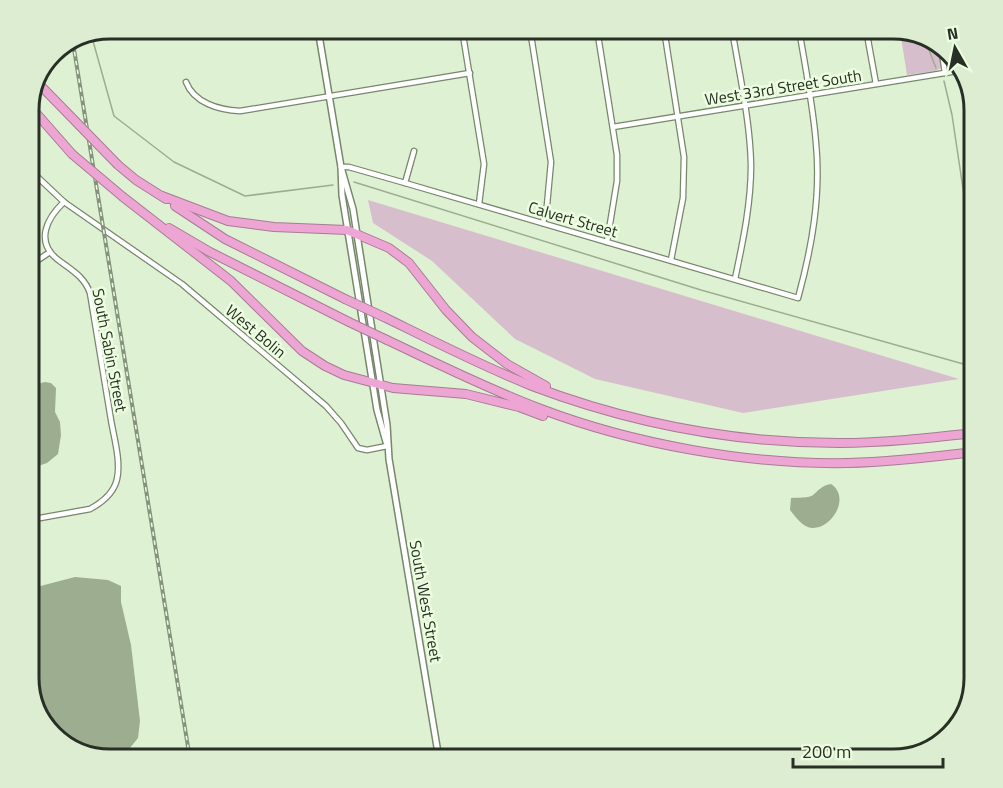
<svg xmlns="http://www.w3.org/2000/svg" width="1003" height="788" viewBox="0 0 1003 788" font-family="'Titillium Web',sans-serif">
<rect width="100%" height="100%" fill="#dff1d3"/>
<g fill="#d7becd">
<path d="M900 31 939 46 941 68 935 71 907 75Z"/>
<path d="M368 200 959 379 743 413 595 379 515 339 432 261 373 223Z"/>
</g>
<g fill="#9cad90">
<path d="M45 382 51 383 56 388 55 412 60 422 61 435 58 454 47 463 29 469V386Z"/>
<path d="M831 484C851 497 832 529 812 528 802 527 796 517 790 510L791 498C798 497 807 499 813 495 819 490 821 486 831 484Z"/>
<path d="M75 577 108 580 121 586V602L131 645 140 721 138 738 121 759H110L57 739 29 683V589Z"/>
</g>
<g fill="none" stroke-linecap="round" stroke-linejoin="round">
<g stroke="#9cad90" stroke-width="1.5">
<path d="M925 40 936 68"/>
<path d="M93 41 114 116 174 162 245 196 333 185"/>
<path d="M944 81 952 115 974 262"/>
<path d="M354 182 701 290 974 367"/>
</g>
<defs>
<g id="minor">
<path d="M462 29 484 164 479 204"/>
<path d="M530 29 551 162 547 205 543 223"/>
<path d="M597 29 617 155V181L607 242"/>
<path d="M664 29 684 157 683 198 671 260"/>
<path d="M732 29C739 73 750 119 751 165 751 204 743 241 735 279"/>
<path d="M866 29 876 84"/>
<path d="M941 47 945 73"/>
<path d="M186 82C194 103 219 110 240 111L470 73"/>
<path d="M613 127 957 71"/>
<path d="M341 167H349L405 183 798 298C812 247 821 196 816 143 813 105 805 66 799 29"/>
<path d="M29 169 64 202 182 284 326 406 341 423 358 448 367 450 387 446"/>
<path d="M405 183 414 151"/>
<path d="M29 266 50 252"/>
<path d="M29 520 90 509C103 502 114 493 117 479 121 461 114 438 111 420 104 378 97 336 90 293 84 276 71 270 57 259 35 241 47 218 64 202"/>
</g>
<g id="tertiary">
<path d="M318 29 341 167 342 195 377 410 386 442"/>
<path d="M341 167 353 209 387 425 389 459 439 759"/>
</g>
<g id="motorway">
<path d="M39 84 79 125"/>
<path d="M29 105 72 154"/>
<path d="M118 165 136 180 166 199"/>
<path d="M162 196 228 221 274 227 347 230 389 248 409 263 446 310 472 337 507 364 546 386"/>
<path d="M123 197 231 281 302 351 325 366 344 375 393 388 466 394 519 407 543 416"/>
<path d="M175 206 225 239 345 299"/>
<path d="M169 228 210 252 349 322"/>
<path d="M384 317C433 341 482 366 532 386 630 423 735 443 839 443 884 443 929 438 974 433"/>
<path d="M387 340C438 364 488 389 541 409 633 444 749 465 848 463 890 462 933 457 974 452"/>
</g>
</defs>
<use href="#minor" stroke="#77876c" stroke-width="7"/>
<use href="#tertiary" stroke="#77876c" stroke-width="8"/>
<use href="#motorway" stroke="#a87c96" stroke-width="10"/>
<use href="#minor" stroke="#fff" stroke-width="4.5"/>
<use href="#tertiary" stroke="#fff" stroke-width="5"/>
<use href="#motorway" stroke="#eda5d3" stroke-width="8"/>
<defs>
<path id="rail" d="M73 43 190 759"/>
</defs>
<use href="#rail" stroke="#85927d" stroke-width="4"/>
<use href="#rail" stroke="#ecfee0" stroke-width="1.5" stroke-dasharray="4.5" stroke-linecap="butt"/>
<defs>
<g id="motorway-bridge">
<path d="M79 125 118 165"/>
<path d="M72 154 123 197"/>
<path d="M345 299 384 317"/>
<path d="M349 322 387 340"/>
</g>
</defs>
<use href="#motorway-bridge" stroke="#a87c96" stroke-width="10" stroke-linecap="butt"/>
<use href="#motorway-bridge" stroke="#eda5d3" stroke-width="8"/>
</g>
<g text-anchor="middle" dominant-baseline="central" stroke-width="5" stroke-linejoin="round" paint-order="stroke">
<g font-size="16" fill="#282f24" stroke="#ecfee0">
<text transform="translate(783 87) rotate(-9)">West 33rd Street South</text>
<text transform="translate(573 219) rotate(16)">Calvert Street</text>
<text transform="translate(256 331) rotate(40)">West Bolin</text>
<text transform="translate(110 350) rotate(79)">South Sabin Street</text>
<text transform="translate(426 601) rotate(80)">South West Street</text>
</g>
</g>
<path d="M0 0H1003V788H0ZM110 39H893A71 71 0 0 1 964 110V678A71 71 0 0 1 893 749H110A71 71 0 0 1 39 678V110A71 71 0 0 1 110 39Z" fill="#dcedd1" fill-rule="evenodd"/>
<path fill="none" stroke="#282f24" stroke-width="3" d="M110 39H893A71 71 0 0 1 964 110V678A71 71 0 0 1 893 749H110A71 71 0 0 1 39 678V110A71 71 0 0 1 110 39Z"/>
<g transform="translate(955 48) rotate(351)" stroke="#ecfee0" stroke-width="4.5" paint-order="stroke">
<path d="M0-4.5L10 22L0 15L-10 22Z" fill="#282f24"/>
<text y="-9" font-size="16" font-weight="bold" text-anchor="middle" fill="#282f24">N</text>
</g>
<path d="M793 758v9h150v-9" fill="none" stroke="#282f24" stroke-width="3"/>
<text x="802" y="758" font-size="18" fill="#282f24" stroke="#ecfee0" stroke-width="4.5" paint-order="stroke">200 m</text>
</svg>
